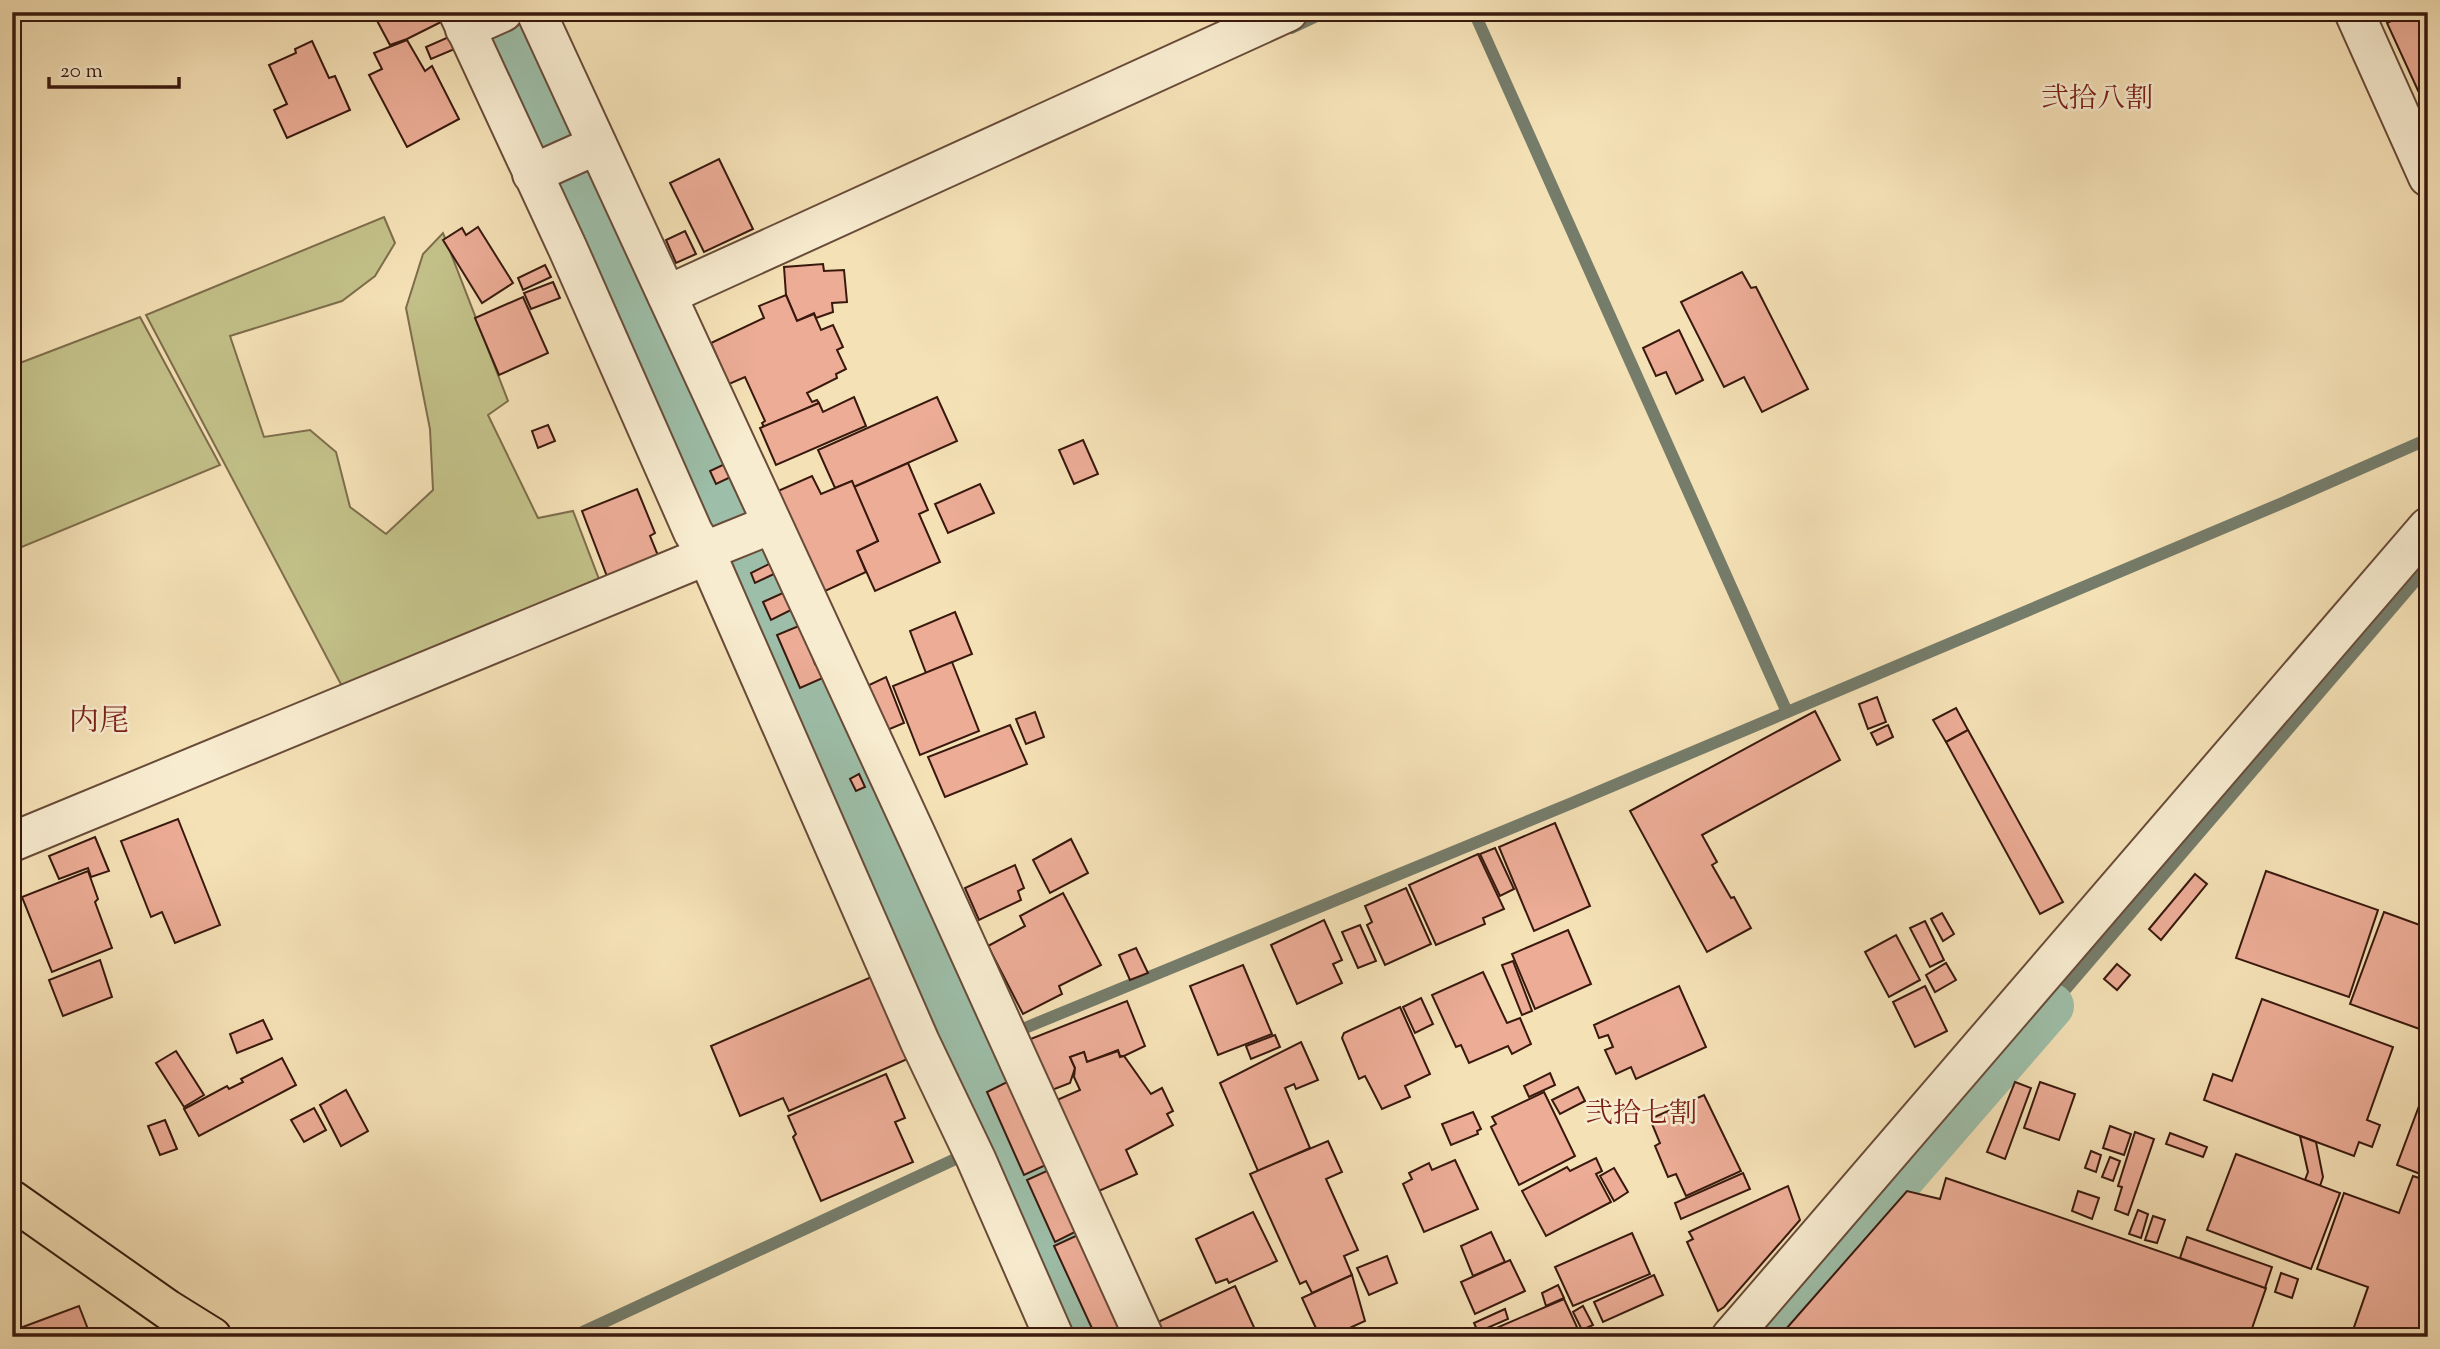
<svg xmlns="http://www.w3.org/2000/svg" width="2440" height="1349" viewBox="0 0 2440 1349" font-family="'Sorts Mill Goudy','Noto Serif JP',serif">
<rect width="100%" height="100%" fill="#f5e1b6"/>
<filter id="stains"><feTurbulence type="fractalNoise" baseFrequency=".00286" numOctaves="4"/><feColorMatrix values="0 0 0 0 .2 0 0 0 0 .09 0 0 0 0 .02 0 0 0 .5 -.17"/></filter>
<radialGradient id="worn" r=".72"><stop offset=".6" stop-color="#630" stop-opacity="0"/><stop offset="1" stop-color="#630" stop-opacity=".3"/></radialGradient>
<g fill="#c3c189" stroke="#7e6d4c" stroke-width="2">
<path d="M602 174 717 429 696 440 578 185Z"/>
<path d="M384 217 395 243 375 276 342 301 230 336 264 437 310 430 336 452 350 507 386 534 433 490 430 429 406 308 423 254 443 233 508 401 488 415 538 518 573 511 602 587 344 690 146 315Z"/>
<path d="M140 317 220 465 12 551V366Z"/>
</g>
<g fill="none" stroke-linecap="round" stroke-linejoin="round">
<g stroke="#757c6a" stroke-width="12">
<path d="M1474 12 1787 712"/>
<path d="M1291 28 1325 12"/>
<path d="M630 332 641 327"/>
<path d="M2051 1006 2428 566"/>
<path d="M1025 1028 1572 803 2280 504 2428 439"/>
<path d="M956 1062 969 1055"/>
<path d="M572 1337 992 1142"/>
</g>
<path stroke="#9dbea8" stroke-width="46" d="M1764 1337 2051 1006"/>
<path stroke="#9dbea8" stroke-width="77" d="M486 12 1081 1337"/>
</g>
<g fill="#ecac96" stroke="#39190e" stroke-width="2">
<path d="M379 12H441L445 20 407 39 390 45 374 15Z"/>
<path d="M2409 12H2428V107L2426 108 2387 23Z"/>
<path d="M451 36 457 48 431 59 426 47Z"/>
<path d="M407 40 425 71 432 66 459 119 407 147 369 75 382 69 374 53Z"/>
<path d="M312 41 329 78 335 76 350 110 287 138 274 110 287 104 269 65 296 53 295 49Z"/>
<path d="M719 159 753 229 704 252 670 183Z"/>
<path d="M478 227 513 283 482 303 443 240 462 228 466 235Z"/>
<path d="M685 231 696 254 676 263 666 240Z"/>
<path d="M823 264 824 271 844 270 847 302 832 303 833 312 816 318 814 313 797 321 786 295 784 267Z"/>
<path d="M545 265 551 277 523 290 518 278Z"/>
<path d="M1742 272 1751 288 1756 287 1808 389 1762 412 1744 377 1724 387 1681 302Z"/>
<path d="M553 282 560 298 531 309 524 293Z"/>
<path d="M786 295 797 321 814 314 821 330 833 325 843 347 837 350 846 369 836 374 837 378 807 393 812 402 817 400 819 403 764 427 762 423 765 421 745 377 729 384 711 343 764 318 759 306Z"/>
<path d="M523 297 548 353 499 375 475 318Z"/>
<path d="M1679 330 1703 380 1676 394 1666 372 1656 376 1643 348Z"/>
<path d="M854 397 866 426 776 465 760 428 819 403 823 412Z"/>
<path d="M937 397 957 441 854 487 852 481 835 488 818 450Z"/>
<path d="M548 425 555 441 538 448 532 431Z"/>
<path d="M1083 440 1098 474 1074 484 1059 450Z"/>
<path d="M729 462 735 475 716 484 710 471Z"/>
<path d="M908 463 928 510 919 514 940 562 875 591 857 551 878 541 854 487Z"/>
<path d="M812 476 821 494 852 481 878 541 857 551 866 572 823 592 778 491Z"/>
<path d="M980 484 994 513 948 533 935 504Z"/>
<path d="M637 489 655 533 650 536 659 558 608 579 582 511Z"/>
<path d="M771 563 776 573 755 583 751 573Z"/>
<path d="M785 592 793 609 771 620 763 602Z"/>
<path d="M955 612 972 654 926 673 910 631Z"/>
<path d="M801 625 815 664 819 662 825 677 800 688 777 635Z"/>
<path d="M952 662 979 731 920 755 893 686Z"/>
<path d="M886 677 904 723 885 731 867 686Z"/>
<path d="M1877 697 1886 722 1868 729 1859 704Z"/>
<path d="M1956 708 1968 730 1946 742 1933 720Z"/>
<path d="M1815 711 1840 760 1702 835 1717 862 1712 865 1731 898 1734 897 1751 928 1707 952 1630 811Z"/>
<path d="M1035 712 1044 737 1026 744 1016 719Z"/>
<path d="M1010 725 1027 764 945 797 928 757Z"/>
<path d="M1888 725 1893 737 1877 745 1871 733Z"/>
<path d="M1968 730 2063 902 2040 914 1946 742Z"/>
<path d="M859 774 865 787 856 791 850 779Z"/>
<path d="M178 819 220 925 175 943 162 912 151 917 121 841Z"/>
<path d="M1555 823 1590 906 1534 931 1499 847Z"/>
<path d="M95 837 109 871 91 877 88 868 59 879 49 856Z"/>
<path d="M1071 839 1088 873 1050 893 1033 860Z"/>
<path d="M1495 848 1514 889 1500 896 1480 854Z"/>
<path d="M1478 854 1504 909 1483 918 1485 924 1436 945 1409 885Z"/>
<path d="M1015 865 1024 888 1018 891 1021 900 979 920 965 888Z"/>
<path d="M88 871 98 899 95 902 112 948 52 972 22 897Z"/>
<path d="M2266 871 2378 910 2349 997 2236 958Z"/>
<path d="M2195 874 2207 884 2161 940 2149 929Z"/>
<path d="M1406 888 1431 944 1385 965 1367 925 1372 922 1365 906Z"/>
<path d="M1063 893 1101 965 1059 986 1062 994 1023 1014 988 946 1025 926 1020 916Z"/>
<path d="M2384 912 2428 928V1032L2350 1004Z"/>
<path d="M1942 913 1954 934 1943 941 1931 919Z"/>
<path d="M1324 920 1342 960 1333 964 1342 983 1297 1004 1271 945Z"/>
<path d="M1925 921 1944 960 1930 967 1910 928Z"/>
<path d="M1360 925 1376 961 1358 968 1342 932Z"/>
<path d="M1568 930 1591 984 1535 1009 1512 954Z"/>
<path d="M1896 935 1920 980 1889 997 1865 952Z"/>
<path d="M1136 948 1148 973 1130 980 1119 955Z"/>
<path d="M100 960 112 997 63 1016 49 980Z"/>
<path d="M1513 961 1532 1011 1522 1015 1502 965Z"/>
<path d="M1946 963 1956 980 1935 992 1926 975Z"/>
<path d="M2117 964 2130 975 2117 990 2104 979Z"/>
<path d="M1243 965 1272 1034 1218 1055 1190 986Z"/>
<path d="M1483 972 1507 1023 1520 1018 1531 1044 1512 1054 1508 1046 1469 1063 1461 1045 1456 1047 1432 995Z"/>
<path d="M876 975 912 1057 789 1111 783 1098 740 1116 711 1046Z"/>
<path d="M1679 986 1706 1047 1636 1079 1631 1067 1616 1074 1605 1050 1613 1047 1608 1035 1599 1038 1594 1025Z"/>
<path d="M1925 986 1947 1031 1915 1047 1893 1002Z"/>
<path d="M1421 998 1433 1024 1415 1033 1403 1007Z"/>
<path d="M2262 999 2393 1047 2367 1120 2380 1125 2372 1147 2359 1142 2354 1156 2204 1100 2213 1074 2232 1081Z"/>
<path d="M1127 1001 1145 1046 1124 1056H1120L1118 1050 1087 1062 1084 1052 1070 1057 1075 1068 1070 1083 1052 1090 1028 1040Z"/>
<path d="M1400 1007 1430 1074 1405 1086 1410 1097 1382 1109 1365 1076 1359 1079 1342 1038 1344 1033Z"/>
<path d="M263 1020 272 1039 237 1053 230 1034Z"/>
<path d="M1275 1035 1280 1047 1251 1059 1246 1046Z"/>
<path d="M1301 1042 1318 1080 1296 1089 1294 1084 1285 1088 1310 1148 1258 1171 1220 1083Z"/>
<path d="M176 1051 204 1095 184 1107 156 1063Z"/>
<path d="M1118 1051 1120 1057 1124 1056 1151 1094 1162 1088 1173 1111 1167 1114 1173 1125 1126 1150 1137 1174 1099 1191 1057 1100 1080 1090 1074 1077 1075 1068 1070 1057 1084 1052 1087 1062Z"/>
<path d="M282 1058 296 1085 199 1136 184 1109 227 1086 229 1089 243 1082 241 1079Z"/>
<path d="M1550 1073 1555 1085 1529 1097 1524 1086Z"/>
<path d="M886 1074 905 1118 895 1122 913 1162 821 1201 793 1137 796 1134 788 1116Z"/>
<path d="M1011 1080 1048 1164 1024 1175 987 1092Z"/>
<path d="M2015 1082 2031 1088 2005 1159 1987 1152Z"/>
<path d="M2040 1082 2075 1094 2059 1140 2024 1128Z"/>
<path d="M2428 1082V1177L2397 1165Z"/>
<path d="M1578 1087 1585 1101 1560 1114 1552 1100Z"/>
<path d="M346 1090 368 1131 341 1146 320 1105Z"/>
<path d="M1544 1092 1575 1156 1519 1185 1491 1127 1496 1124 1492 1117Z"/>
<path d="M1704 1095 1741 1171 1686 1196 1676 1174 1668 1177 1655 1146 1660 1143 1650 1119Z"/>
<path d="M314 1108 326 1130 304 1142 291 1120Z"/>
<path d="M1473 1112 1481 1129 1477 1131 1478 1134 1451 1145 1442 1124Z"/>
<path d="M165 1120 177 1149 160 1155 148 1126Z"/>
<path d="M2110 1126 2131 1134 2124 1155 2103 1148Z"/>
<path d="M2135 1132 2154 1139 2128 1215 2115 1210 2122 1187 2118 1186Z"/>
<path d="M2170 1133 2207 1147 2203 1157 2166 1144Z"/>
<path d="M2300 1136 2316 1142 2323 1177 2320 1186 2305 1180 2308 1172Z"/>
<path d="M1328 1141 1342 1172 1326 1179 1358 1250 1344 1256 1352 1275 1312 1293 1306 1281 1300 1284 1250 1174Z"/>
<path d="M2091 1151 2101 1155 2096 1172 2085 1168Z"/>
<path d="M2236 1154 2340 1193 2311 1269 2207 1230Z"/>
<path d="M2110 1157 2120 1161 2113 1181 2102 1177Z"/>
<path d="M1596 1158 1602 1171 1596 1174 1611 1202 1546 1236 1522 1191 1567 1167 1570 1171Z"/>
<path d="M1455 1160 1478 1209 1424 1232 1403 1184 1412 1179 1409 1173 1429 1163 1432 1170Z"/>
<path d="M1614 1168 1628 1192 1614 1201 1600 1176Z"/>
<path d="M1051 1169 1079 1230 1055 1242 1027 1180Z"/>
<path d="M1743 1173 1750 1189 1681 1219 1675 1203Z"/>
<path d="M2413 1176 2428 1181V1337H2362L2352 1333 2368 1287 2317 1269 2344 1193 2399 1213Z"/>
<path d="M1946 1178 2266 1288 2249 1337H1779L1907 1191 1940 1199Z"/>
<path d="M1788 1186 1800 1220 1724 1307 1718 1311 1687 1242 1693 1239 1689 1232Z"/>
<path d="M2078 1191 2099 1198 2092 1219 2072 1211Z"/>
<path d="M2138 1210 2148 1214 2141 1238 2129 1234Z"/>
<path d="M1253 1212 1277 1261 1229 1283 1227 1279 1216 1283 1196 1239Z"/>
<path d="M2153 1216 2165 1220 2157 1243 2145 1240Z"/>
<path d="M1491 1232 1505 1262 1473 1276 1461 1246Z"/>
<path d="M1632 1233 1650 1274 1573 1306 1555 1267Z"/>
<path d="M1080 1234 1127 1337H1096L1054 1246Z"/>
<path d="M2187 1237 2272 1267 2265 1288 2180 1258Z"/>
<path d="M1387 1256 1397 1283 1369 1295 1357 1268Z"/>
<path d="M1510 1260 1525 1291 1475 1314 1461 1282Z"/>
<path d="M2281 1273 2298 1279 2292 1298 2275 1292Z"/>
<path d="M1352 1275 1365 1321 1330 1337H1320L1302 1298Z"/>
<path d="M1654 1275 1663 1295 1603 1322 1594 1302Z"/>
<path d="M1558 1285 1564 1298 1546 1306 1542 1293Z"/>
<path d="M1235 1286 1258 1336 1165 1337 1158 1322Z"/>
<path d="M1564 1299 1577 1327 1567 1333 1568 1337H1481L1480 1335Z"/>
<path d="M79 1306 91 1337H12V1331Z"/>
<path d="M1583 1306 1593 1325 1582 1330 1573 1312Z"/>
<path d="M1505 1309 1508 1319 1478 1332 1474 1323Z"/>
</g>
<g fill="none" stroke-linecap="round" stroke-linejoin="round">
<defs>
<g id="street">
<path d="M458 12 568 249 693 532 706 553 920 1042 976 1159 1054 1337"/>
<path d="M536 12 919 841 1144 1337"/>
<path d="M2354 12 2428 177"/>
<path d="M465 29 503 12"/>
<path d="M532 174 597 145"/>
<path d="M667 295 1288 12"/>
<path d="M12 842 698 559 715 547 772 524"/>
<path d="M1731 1337 2428 527"/>
</g>
<path id="primary" d="M12 1200 167 1309 212 1337"/>
</defs>
<use href="#street" stroke="#684b38" stroke-width="42"/>
<use href="#primary" stroke="#39190e" stroke-width="42"/>
<use href="#street" stroke="#f8ecd0" stroke-width="38"/>
<use href="#primary" stroke="#f5e1b6" stroke-width="38"/>
</g>
<g text-anchor="middle" dominant-baseline="central" stroke-width="5" stroke-linejoin="round" paint-order="stroke">
<g font-size="28" fill="#7a1f14" stroke="#f8ecd0">
<text x="2097" y="100">弐拾八割</text>
<text x="1641" y="1115">弐拾七割</text>
</g>
<g font-size="30" fill="#7a1f14" stroke="#f8ecd0">
<text x="99" y="722">内尾</text>
</g>
</g>
<rect width="2440" height="1349" fill="none" stroke="#f5e1b6" stroke-width="42"/>
<rect x="14" y="14" width="2412" height="1321" fill="none" stroke="#39190e" stroke-width="3.5"/>
<rect x="21" y="21" width="2398" height="1307" fill="none" stroke="#39190e" stroke-width="2"/>
<path d="M49 77v10h130v-10" fill="none" stroke="#39190e" stroke-width="3.5"/>
<text x="60" y="77" font-size="21" fill="#39190e" stroke="#f8ecd0" stroke-width="5" paint-order="stroke">20 m</text>
<rect width="100%" height="100%" filter="url(#stains)"/>
<rect width="100%" height="100%" fill="url(#worn)"/>
</svg>
